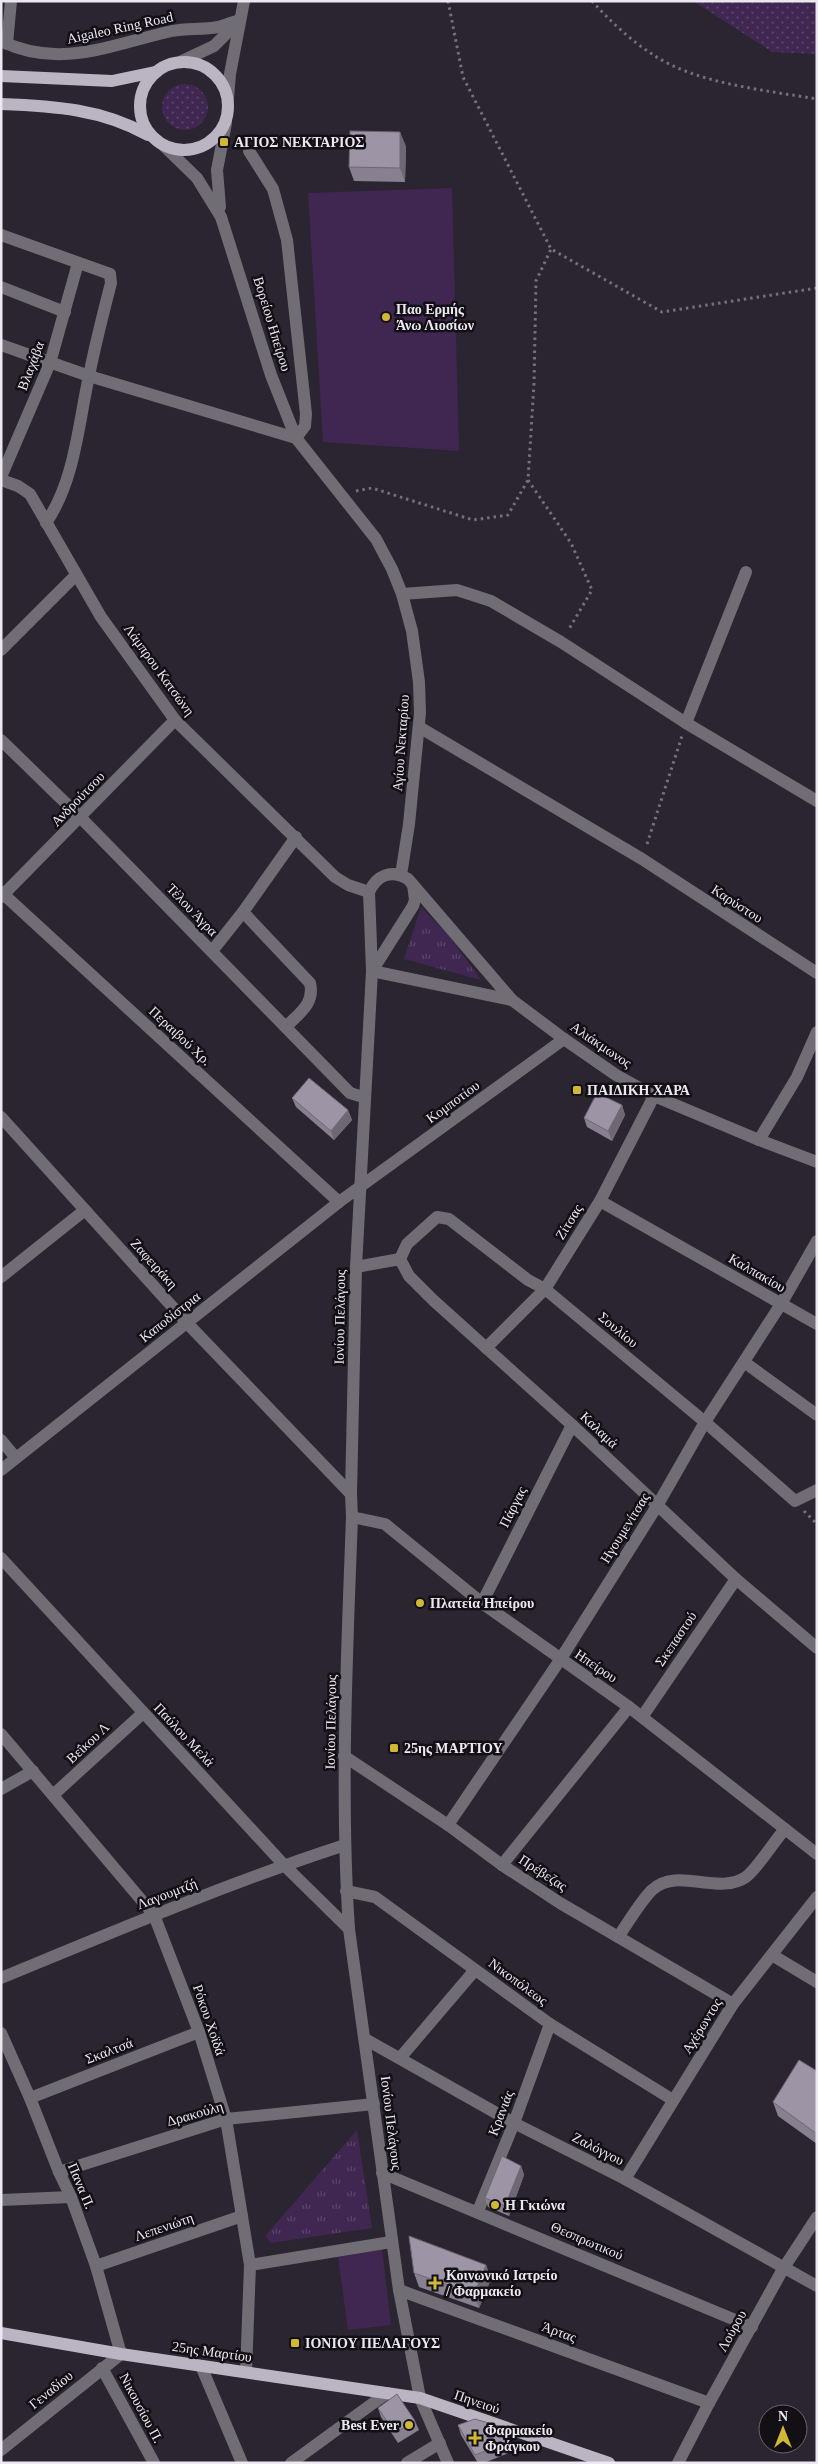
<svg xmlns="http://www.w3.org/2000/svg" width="818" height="2464" viewBox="0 0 818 2464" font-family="Georgia,serif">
<defs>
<pattern id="grass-dots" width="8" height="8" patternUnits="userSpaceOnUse" patternTransform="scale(1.25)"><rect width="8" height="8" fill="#3f2752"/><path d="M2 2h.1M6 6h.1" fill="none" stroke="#5b466b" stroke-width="1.8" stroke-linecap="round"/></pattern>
<pattern id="park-tufts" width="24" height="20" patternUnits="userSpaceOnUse" patternTransform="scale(1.25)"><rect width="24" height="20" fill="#3f2752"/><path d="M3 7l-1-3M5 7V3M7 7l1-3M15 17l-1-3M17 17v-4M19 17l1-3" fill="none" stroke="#5b466b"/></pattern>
</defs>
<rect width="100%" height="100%" fill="#2b2431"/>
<g fill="url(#grass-dots)">
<path d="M693 1H817V54L772 52Z"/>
<circle cx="185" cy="107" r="23"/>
</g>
<g fill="url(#park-tufts)">
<path d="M421 907 449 936 481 980 404 959Z"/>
<path d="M357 2130 372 2228 270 2243 266 2235Z"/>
</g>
<g fill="#3f2752">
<path d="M452 188 459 451 323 442 308 193Z"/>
<path d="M382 2249 391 2325 348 2330 338 2257Z"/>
</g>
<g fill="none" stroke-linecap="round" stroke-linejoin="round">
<g stroke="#76707b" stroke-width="3" stroke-dasharray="2.5 4" stroke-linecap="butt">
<path d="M448 1 463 77 551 249 662 312 817 288"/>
<path d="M592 1C609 20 630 40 652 54 696 84 765 90 817 99"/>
<path d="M528 480 571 543 592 590 569 629"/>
<path d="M356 491 372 488 473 520 508 515 528 480 534 384 536 281 551 249"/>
<path d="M647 844 682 736"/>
<path d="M804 1511 817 1524"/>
</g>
<g stroke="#716d74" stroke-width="12">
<path d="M1 41C60 70 113 44 172 31 187 28 203 30 218 27 225 25 232 22 240 20"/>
<path d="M7 44 11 1"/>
<path d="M182 61 214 46 240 20"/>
<path d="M228 98 230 74 244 1"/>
<path d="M164 146 197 178 221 217 271 375 296 438 376 539 392 569 402 594 412 631 419 682 420 713 409 824 401 875"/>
<path d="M249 151 273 189 287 240 306 414 305 426 296 438"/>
<path d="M220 207 217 170 226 123"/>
<path d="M1 235 110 274 111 283C103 314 95 345 89 376 78 426 75 480 46 523"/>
<path d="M1 287 65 312"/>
<path d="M1 345 89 376 296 438"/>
<path d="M1 477 50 363 78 263"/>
<path d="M1 480 18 486 30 494 101 617 175 720 335 877 348 885 369 892"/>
<path d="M402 594 457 590 491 601 561 642 686 723 817 801"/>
<path d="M1 650 76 575"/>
<path d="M686 723 746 572"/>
<path d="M419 727 642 859 817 973"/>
<path d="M1 740 81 818 350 1093 363 1097"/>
<path d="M1 892 339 1202"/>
<path d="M1 897 175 720"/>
<path d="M243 912 310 983C315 1004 299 1013 286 1027"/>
<path d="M212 951 243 912 296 837"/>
<path d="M372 971 512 1000"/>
<path d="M372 971 413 906 415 900 413 885"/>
<path d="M1 1117 187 1323 351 1494"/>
<path d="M759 1140 797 1077 817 1032"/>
<path d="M600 1201 817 1324"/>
<path d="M400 1259 407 1244 437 1217 449 1219 528 1280 545 1289 705 1422 795 1501 817 1490"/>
<path d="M356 1267 400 1259 409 1276 433 1300 572 1425 736 1579 817 1648"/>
<path d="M1 1277 85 1210"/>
<path d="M486 1348 545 1289 600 1201 654 1096"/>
<path d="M744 1362 817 1415"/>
<path d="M1 1440 16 1458"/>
<path d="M1 1470 339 1202 564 1039"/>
<path d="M352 1517 385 1524 482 1603 629 1707 817 1854"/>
<path d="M1 1558 284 1865 349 1929"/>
<path d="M482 1603 572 1425"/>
<path d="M642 1717 736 1579"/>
<path d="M1 1734 154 1915 199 2032 226 2119 250 2265 246 2372"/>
<path d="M344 1756 448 1825 502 1865 560 1903 733 2004"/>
<path d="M1 1789 33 1771"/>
<path d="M53 1795 143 1713"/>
<path d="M448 1825 560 1660 657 1506 705 1422 781 1304 817 1241"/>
<path d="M502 1865 629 1707"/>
<path d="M346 1891 375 1897 550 2024 673 2100"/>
<path d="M618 1937C629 1922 639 1903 652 1890 677 1866 718 1896 746 1877 757 1869 775 1840 785 1829"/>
<path d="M772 1955 817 1982"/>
<path d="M1 1978C115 1931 228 1883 345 1845"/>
<path d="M1 2033 30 2098 59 2172 71 2197 96 2266 121 2354 1 2450"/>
<path d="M365 2039 514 2123 625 2179 817 2286"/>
<path d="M400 2058 475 1970"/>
<path d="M30 2098 199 2032"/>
<path d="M59 2172 226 2119 374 2104"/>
<path d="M382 2173 752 2327"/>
<path d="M625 2179 733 2004 817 1897"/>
<path d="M1 2200 71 2197"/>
<path d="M478 2211 514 2123 550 2024"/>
<path d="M250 2265 391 2242"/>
<path d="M96 2266 242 2216"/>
<path d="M399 2290 709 2403"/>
<path d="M201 2366 242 2463"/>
<path d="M102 2368 154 2463"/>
<path d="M291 2463 387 2393"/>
<path d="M407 2463 440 2443"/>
<path d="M448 2463 420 2398 399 2290 349 1929C340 1792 347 1654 352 1517L351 1494 356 1267 372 971 369 892C377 875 391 869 408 879L512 1000 564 1039 616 1075 654 1096 759 1140 817 1162"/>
<path d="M678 2463 709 2403 783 2269 817 2217"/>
</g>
<g stroke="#bbb4c2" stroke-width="12">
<circle cx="184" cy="106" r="44"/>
<path d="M1 76 112 81 155 72"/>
<path d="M1 104C54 106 102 109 148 135"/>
<path d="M1 2333 121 2354 420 2398 609 2463"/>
</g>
</g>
<g fill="#87808f">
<path d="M406 146 405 182 354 181 349 167Z"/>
<path d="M292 1098 348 1110 352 1120 334 1140 296 1107Z"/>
<path d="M622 1105 625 1115 612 1141 587 1127 584 1118Z"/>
<path d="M817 2071V2144L778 2116 773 2102Z"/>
<path d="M521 2166 524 2175 509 2216 488 2207 485 2198Z"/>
<path d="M486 2265 491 2279 479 2308 419 2287 414 2273Z"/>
<path d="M378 2408 415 2421 419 2430 398 2443 381 2417Z"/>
<path d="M458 2425 502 2427 511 2452 484 2463H478L461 2435Z"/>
</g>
<g fill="#6e6874">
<path d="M400 132 406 146 405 182 400 168Z"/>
<path d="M622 1105 625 1115 612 1141 608 1131Z"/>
<path d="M348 1110 352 1120 334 1140 331 1131Z"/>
<path d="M521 2166 524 2175 509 2216 505 2206Z"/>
<path d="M486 2265 491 2279 479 2308 474 2294Z"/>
</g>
<g fill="#9d95a6" stroke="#6e6874">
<path d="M350 131 400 132V168L349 167Z"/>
<path d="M309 1078 348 1110 331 1131 292 1098Z"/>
<path d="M597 1093 622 1105 608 1131 584 1118Z"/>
<path d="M799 2060 817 2071V2134L773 2102Z"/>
<path d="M502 2156 521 2166 505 2206 485 2198Z"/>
<path d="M409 2236 486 2265 474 2294 414 2273Z"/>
<path d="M397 2394 415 2421 395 2433 378 2408Z"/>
<path d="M475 2419 502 2427 507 2442 475 2455 458 2425Z"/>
</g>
<g fill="#d0b736" stroke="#120f15" stroke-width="2">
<rect x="219" y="137" width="10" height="10" rx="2.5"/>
<circle cx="386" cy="317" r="5"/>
<rect x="572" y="1085" width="10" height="10" rx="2.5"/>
<circle cx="420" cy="1603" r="5"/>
<rect x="389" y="1743" width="10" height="10" rx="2.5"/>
<circle cx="495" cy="2205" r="5"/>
<path d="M432.5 2275.5h5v5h5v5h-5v5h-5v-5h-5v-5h5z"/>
<rect x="290" y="2338" width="10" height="10" rx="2.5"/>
<circle cx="409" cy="2425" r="5"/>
<path d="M472.5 2430.5h5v5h5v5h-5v5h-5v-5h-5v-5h5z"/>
</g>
<g text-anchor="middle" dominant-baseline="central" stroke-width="5" stroke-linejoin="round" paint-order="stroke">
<g font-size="14" fill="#ece8f0" stroke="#120f15">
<text transform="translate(120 28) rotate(-12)">Aigaleo Ring Road</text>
<text transform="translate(272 324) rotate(73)">Βορείου Ηπείρου</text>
<text transform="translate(31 366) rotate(-69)">Βλαχάβα</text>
<text transform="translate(159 670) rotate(54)">Λάμπρου Κατσώνη</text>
<text transform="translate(401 743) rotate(-86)">Αγίου Νεκταρίου</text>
<text transform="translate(78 799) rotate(-46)">Ανδρούτσου</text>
<text transform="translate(737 904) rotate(33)">Καρύστου</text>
<text transform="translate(192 910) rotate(46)">Τέλου Άγρα</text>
<text transform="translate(180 1036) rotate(43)">Περαιβού Χρ.</text>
<text transform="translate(601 1045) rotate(34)">Αλιάκμωνος</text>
<text transform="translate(453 1102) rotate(-36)">Κομποτίου</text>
<text transform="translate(569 1222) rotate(-58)">Ζίτσας</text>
<text transform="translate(154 1264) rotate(48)">Ζαφειράκη</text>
<text transform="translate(757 1273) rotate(30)">Καλπακίου</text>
<text transform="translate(170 1317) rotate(-38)">Καποδίστρια</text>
<text transform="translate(340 1317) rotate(-89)">Ιονίου Πελάγους</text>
<text transform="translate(618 1330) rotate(40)">Σουλίου</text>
<text transform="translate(599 1430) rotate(43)">Καλαμά</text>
<text transform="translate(513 1507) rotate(-63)">Πάργας</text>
<text transform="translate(625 1528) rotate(-58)">Ηγουμενίτσας</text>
<text transform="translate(676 1639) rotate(-56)">Σκεπαστού</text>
<text transform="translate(596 1666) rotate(34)">Ηπείρου</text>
<text transform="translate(331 1722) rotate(-89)">Ιονίου Πελάγους</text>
<text transform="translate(184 1735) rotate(47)">Παύλου Μελά</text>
<text transform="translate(88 1743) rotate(-43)">Βεΐκου Λ</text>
<text transform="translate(543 1873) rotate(33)">Πρέβεζας</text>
<text transform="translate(167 1894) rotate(-21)">Λαγουμτζή</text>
<text transform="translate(518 1982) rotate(36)">Νικοπόλεως</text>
<text transform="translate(209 2020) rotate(71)">Ρόκου Χοϊδά</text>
<text transform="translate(702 2026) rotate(-58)">Αχέρωντος</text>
<text transform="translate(109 2051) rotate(-21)">Σκαλτσά</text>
<text transform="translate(501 2113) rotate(-69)">Κρανιάς</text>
<text transform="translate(195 2114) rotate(-16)">Δρακούλη</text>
<text transform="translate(391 2123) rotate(83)">Ιονίου Πελάγους</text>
<text transform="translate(598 2149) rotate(27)">Ζαλόγγου</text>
<text transform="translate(81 2186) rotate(67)">Πανα Π.</text>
<text transform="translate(164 2227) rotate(-19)">Λεπενιώτη</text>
<text transform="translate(587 2241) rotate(23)">Θεσπρωτικού</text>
<text transform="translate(732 2331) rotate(-61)">Λούρου</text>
<text transform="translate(559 2332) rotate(20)">Άρτας</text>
<text transform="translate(212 2352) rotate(8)">25ης Μαρτίου</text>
<text transform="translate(51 2390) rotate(-39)">Γεναδίου</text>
<text transform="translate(477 2402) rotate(19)">Πηνειού</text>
<text transform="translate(141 2408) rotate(62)">Νικουσίου Π.</text>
</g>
<g font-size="14" font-weight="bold" fill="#ece8f0" stroke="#120f15" text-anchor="start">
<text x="234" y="142">ΑΓΙΟΣ ΝΕΚΤΑΡΙΟΣ</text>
<text x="396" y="309">Παο Ερμής<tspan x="396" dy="16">Άνω Λιοσίων</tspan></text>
<text x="587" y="1090">ΠΑΙΔΙΚΗ ΧΑΡΑ</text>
<text x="430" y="1603">Πλατεία Ηπείρου</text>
<text x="404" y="1748">25ης ΜΑΡΤΙΟΥ</text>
<text x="505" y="2205">Η Γκιώνα</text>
<text x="446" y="2275">Κοινωνικό Ιατρείο<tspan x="446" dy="16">/ Φαρμακείο</tspan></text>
<text x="305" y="2343">ΙΟΝΙΟΥ ΠΕΛΑΓΟΥΣ</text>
<text x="399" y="2425" text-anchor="end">Best Ever</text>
<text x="485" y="2430">Φαρμακείο<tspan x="485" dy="16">Φράγκου</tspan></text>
</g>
</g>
<rect width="818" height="2464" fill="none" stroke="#ece8f0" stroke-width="5"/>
<g transform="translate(783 2429)"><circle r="24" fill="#120f15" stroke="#69666d"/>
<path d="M0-4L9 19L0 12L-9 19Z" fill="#d0b736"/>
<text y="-8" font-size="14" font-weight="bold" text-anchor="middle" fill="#ece8f0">N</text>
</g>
</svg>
